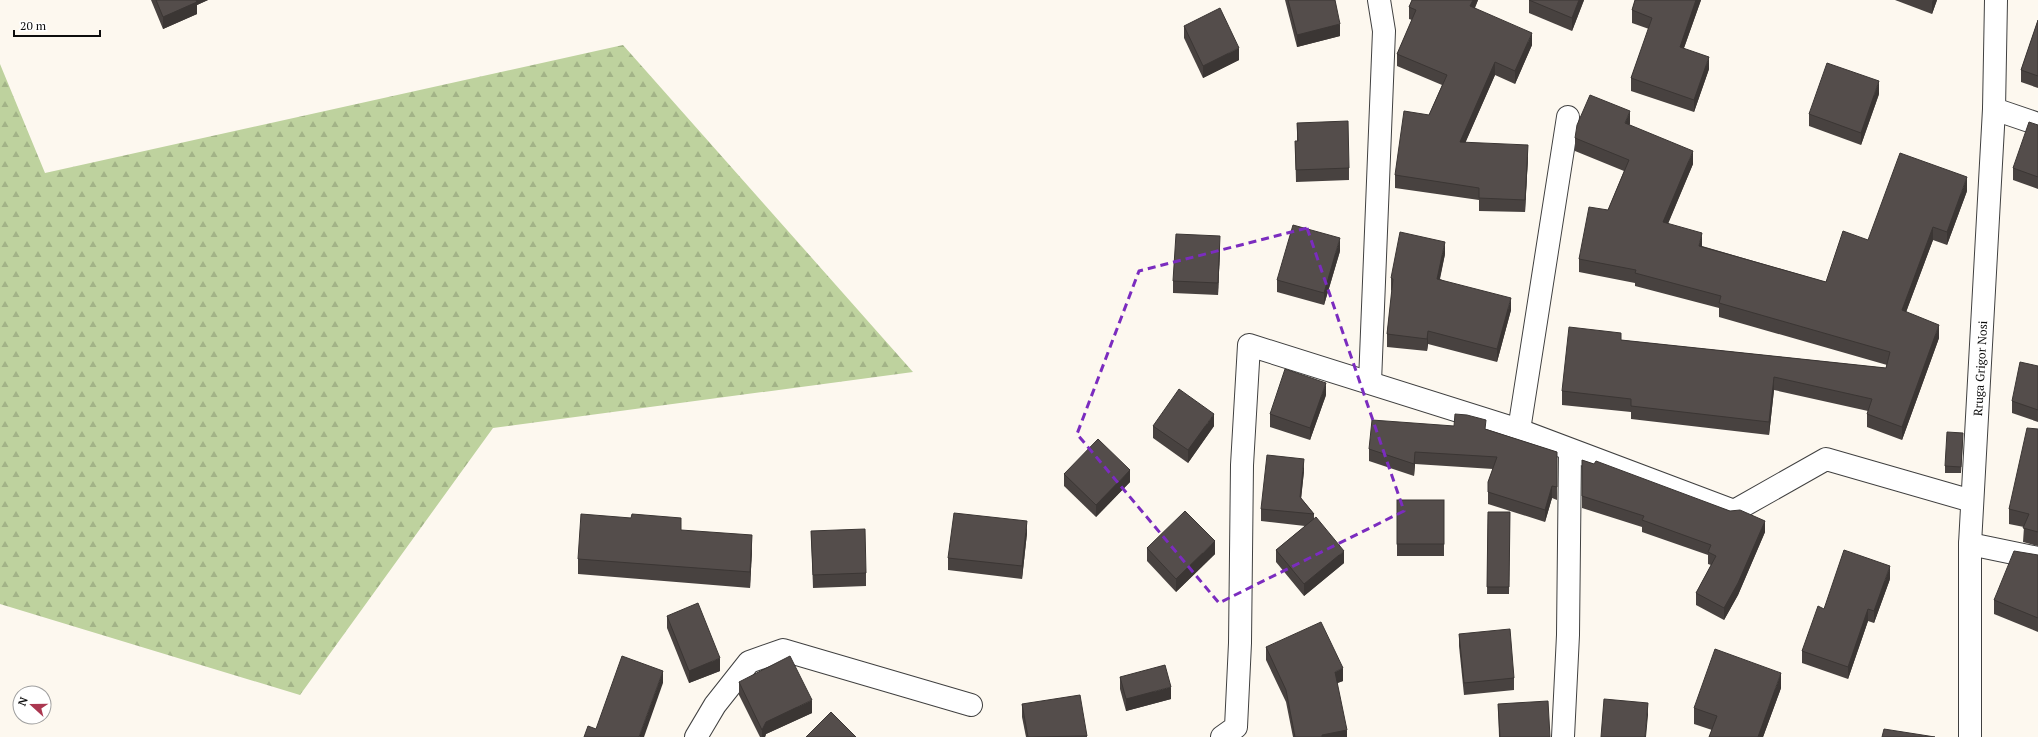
<svg xmlns="http://www.w3.org/2000/svg" width="2038" height="737" viewBox="0 0 2038 737" font-family="'PT Serif',serif">
<defs>
<pattern id="forest-firs" width="22" height="20" patternUnits="userSpaceOnUse"><rect width="22" height="20" fill="#bed29e"/><path d="M5 1l3.5 6h-7zM16 11l3.5 6h-7z" fill="#a2b387"/></pattern>
</defs>
<rect width="100%" height="100%" fill="#fdf8ef"/>
<path fill="url(#forest-firs)" d="M623 45 913 372 493 428 300 695 0 604V64L45 173Z"/>
<g fill="none" stroke-linecap="round" stroke-linejoin="round">
<defs>
<g id="minor">
<path d="M1994 109 2038 124"/>
<path d="M1370 382 1384 31 1379 0"/>
<path d="M1519 430 1568 117"/>
<path d="M1970 544 2038 558"/>
<path d="M696 737 715 705 749 662 783 650 971 705"/>
<path d="M1222 737 1236 727 1240 643 1242 465 1249 345 1519 430 1734 511 1826 459 1972 501"/>
<path d="M1563 737 1568 635 1570 451"/>
<path id="s1" d="M1970 737V544L1994 109 1996 0"/>
</g>
</defs>
<use href="#minor" stroke="#404040" stroke-width="24"/>
<use href="#minor" stroke="#fff" stroke-width="22"/>
</g>
<g fill="#484240">
<path d="M151 0H208L197 5V14L163 29Z"/>
<path d="M1285 0H1335L1340 36 1297 47Z"/>
<path d="M1412 0H1478L1475 8 1532 45 1515 84 1495 75 1465 143 1528 157 1525 212 1479 211V200L1395 188V175L1429 115 1442 85 1397 66V54L1412 20 1409 19V7Z"/>
<path d="M1529 0H1584L1572 31 1529 13Z"/>
<path d="M1635 0H1701L1684 48 1709 69 1694 112 1631 91V78L1649 29 1632 23V10Z"/>
<path d="M1895 0H1937L1932 14Z"/>
<path d="M2038 20V88L2021 82V70Z"/>
<path d="M1184 26 1239 60 1203 78 1184 38Z"/>
<path d="M1879 94 1861 145 1809 126V114Z"/>
<path d="M1297 123 1349 168V180L1296 182 1295 141H1297Z"/>
<path d="M1630 125 1693 164 1668 224 1702 246 1826 282 1868 240 1967 191 1947 245 1933 240 1906 312 1939 338 1902 440 1867 427V414L1868 411 1774 390 1769 435 1631 419V412L1562 405V391L1621 340 1886 368 1887 365 1719 317V308L1635 286V283L1579 272V259L1608 210 1624 171 1575 151V138Z"/>
<path d="M2038 125V189L2013 180V168Z"/>
<path d="M1220 249 1218 295 1173 293V281Z"/>
<path d="M1340 251 1324 305 1277 292V280Z"/>
<path d="M1445 254 1440 279 1511 310 1497 362 1428 344 1427 351 1387 347V334L1392 291 1391 290V278Z"/>
<path d="M2038 366V422L2012 413V401Z"/>
<path d="M1326 395 1310 440 1270 427V414Z"/>
<path d="M1153 426H1214L1188 463 1153 438Z"/>
<path d="M1486 429 1557 452V500L1552 498 1545 522 1488 504V482L1493 469 1415 464 1414 476 1369 461V449Z"/>
<path d="M2038 429V546L2023 542 2024 527 2009 524V509Z"/>
<path d="M1963 440 1961 473H1945V466Z"/>
<path d="M1582 460 1730 511 1765 532 1738 595 1724 620 1696 605V593L1711 565 1708 564V555L1642 532V527L1582 508Z"/>
<path d="M1304 471 1301 498 1314 514V519L1344 563 1304 596 1276 562V550L1305 526 1261 521V509Z"/>
<path d="M1064 474 1130 482 1096 517 1064 486Z"/>
<rect x="1397" y="500" width="47" height="56"/>
<path d="M1488 512H1510L1509 594H1487Z"/>
<path d="M681 531 752 550 750 588 578 574V559Z"/>
<path d="M811 531 866 573V586L813 588Z"/>
<path d="M1027 533 1022 579 948 570V558Z"/>
<path d="M1147 548 1215 554 1176 592 1147 561Z"/>
<path d="M2038 555V632L1994 614V600Z"/>
<path d="M1890 579 1874 623 1868 621 1848 679 1802 663V651L1824 609Z"/>
<path d="M667 616 720 671 689 683 667 628Z"/>
<path d="M1459 634 1514 678V690L1464 695 1459 646Z"/>
<path d="M1266 647 1343 681 1337 683 1347 737H1293L1286 702 1266 660Z"/>
<path d="M1120 677 1171 699 1126 711 1120 689Z"/>
<path d="M739 682 812 713 766 734 765 737H760L739 695Z"/>
<path d="M1781 688 1763 737H1709L1712 730 1694 724V708Z"/>
<path d="M1022 704 1087 736V737H1026L1022 717Z"/>
<path d="M1498 704 1550 737H1499Z"/>
</g>
<g fill="#3b3634">
<path d="M194 0H208L197 5V14L163 29V17Z"/>
<path d="M1473 0H1478L1470 18V6Z"/>
<path d="M1579 0H1584L1572 31V18Z"/>
<path d="M1696 0H1701L1680 59V47Z"/>
<path d="M1933 0H1937L1932 14V2Z"/>
<path d="M1340 24V36L1297 47V35Z"/>
<path d="M1532 33V45L1515 84V71Z"/>
<path d="M1239 48V60L1203 78V66Z"/>
<path d="M1709 57V69L1694 112V100Z"/>
<path d="M1495 62V75L1460 155V142Z"/>
<path d="M1879 81V94L1861 145V133Z"/>
<path d="M1630 111V124L1625 136V123Z"/>
<path d="M1528 145V157L1525 212V200Z"/>
<path d="M1693 151V164L1663 235V222Z"/>
<path d="M1967 177V191L1947 245V232Z"/>
<path d="M1933 227V240L1902 323V310Z"/>
<path d="M1702 233V246L1699 259V246Z"/>
<path d="M1220 236V249L1218 295V283Z"/>
<path d="M1340 238V251L1324 305V293Z"/>
<path d="M1445 242V254L1437 291V279Z"/>
<path d="M1511 298V310L1497 362V349Z"/>
<path d="M1939 325V338L1902 440V427Z"/>
<path d="M1428 331V344L1427 351V339Z"/>
<path d="M1774 377V390L1769 435V422Z"/>
<path d="M1326 383V395L1310 440V428Z"/>
<path d="M1214 414V426L1188 463V450Z"/>
<path d="M1415 452V464L1414 476V464Z"/>
<path d="M1304 459V471L1300 509V497Z"/>
<path d="M1130 470V482L1096 517V505Z"/>
<path d="M1552 486V498L1545 522V510Z"/>
<path d="M1027 521V533L1022 579V566Z"/>
<path d="M1765 521V532L1738 595 1724 620V608Z"/>
<path d="M752 535V550L750 588V572Z"/>
<path d="M1215 541V554L1176 592V579Z"/>
<path d="M1344 551V563L1304 596V584Z"/>
<path d="M1890 566V579L1874 623V611Z"/>
<path d="M1868 609V621L1848 679V667Z"/>
<path d="M720 658V671L689 683V671Z"/>
<path d="M1343 668V681L1335 684V672Z"/>
<path d="M663 671V683L644 737H639Z"/>
<path d="M1781 673V688L1763 737H1758Z"/>
<path d="M1171 687V699L1126 711V699Z"/>
<path d="M812 700V713L766 734 765 737H762V730L766 722Z"/>
<path d="M1648 703V715L1646 737H1645Z"/>
<path d="M1347 730V737H1322V735Z"/>
</g>
<g fill="#544d4b" stroke="#3b3634">
<path d="M156 0H196L197 2 163 17Z"/>
<path d="M1288 0H1335L1340 24 1297 35Z"/>
<path d="M1412 0H1473L1470 6 1532 33 1515 71 1495 62 1460 142 1528 145 1525 200 1479 198V188L1395 175 1404 111 1429 115 1447 75 1397 54 1416 10 1409 7Z"/>
<path d="M1529 0H1579L1572 18Z"/>
<path d="M1635 0H1696L1680 47 1709 57 1694 100 1631 78 1652 18 1632 10Z"/>
<path d="M1220 8 1239 48 1203 66 1184 26Z"/>
<path d="M2038 20V76L2021 70Z"/>
<path d="M1827 63 1879 81 1861 133 1809 114Z"/>
<path d="M1590 95 1630 111 1625 123 1693 151 1663 222 1702 233 1699 246 1826 282 1843 231 1868 240 1900 153 1967 177 1947 232 1933 227 1902 310 1939 325 1902 427 1867 414 1872 399 1774 377 1769 422 1631 406V399L1562 391 1569 327 1621 333V340L1886 368 1890 352 1719 303 1721 296 1635 273 1636 270 1579 259 1589 207 1608 210 1629 160 1575 138 1577 125Z"/>
<path d="M1348 121 1349 168 1296 170 1295 141H1298L1297 123Z"/>
<path d="M2029 122 2038 125V177L2013 168Z"/>
<path d="M1293 225 1340 238 1324 293 1277 280Z"/>
<path d="M1400 232 1445 242 1437 279 1511 298 1497 349 1428 331 1427 339 1387 334 1393 279 1391 278Z"/>
<path d="M1176 234 1220 236 1218 283 1173 281Z"/>
<path d="M2020 362 2038 366V410L2012 401Z"/>
<path d="M1285 369 1326 383 1310 428 1270 414Z"/>
<path d="M1179 389 1214 414 1188 450 1153 426Z"/>
<path d="M1455 414 1467 415 1486 420 1485 429 1557 452V487L1552 486 1545 510 1488 492V482L1497 457 1415 452 1414 464 1369 449 1372 420 1454 426Z"/>
<path d="M2027 428 2038 429V532L2023 528 2029 514 2009 509Z"/>
<path d="M1947 432 1963 433 1961 467 1945 466Z"/>
<path d="M1098 439 1130 470 1096 505 1064 474Z"/>
<path d="M1267 455 1304 459 1300 497 1314 514 1261 509Z"/>
<path d="M1582 460 1594 464 1596 461 1730 511 1740 510 1765 521 1738 583 1724 608 1696 593 1716 556 1708 552 1711 545 1642 520 1644 516 1582 496Z"/>
<rect x="1397" y="500" width="47" height="44"/>
<path d="M1185 511 1215 541 1176 579 1147 548Z"/>
<path d="M1488 512H1510L1509 587H1487Z"/>
<path d="M954 513 1027 521 1022 566 948 558Z"/>
<path d="M581 514 631 518 632 514 681 518V530L752 535 750 572 578 559Z"/>
<path d="M1316 517 1344 551 1304 584 1276 550Z"/>
<path d="M865 529 866 573 813 575 811 531Z"/>
<path d="M1844 550 1890 566 1874 611 1868 609 1848 667 1802 651 1818 606 1824 609Z"/>
<path d="M2014 551 2038 555V618L1994 600Z"/>
<path d="M698 603 720 658 689 671 667 616Z"/>
<path d="M1321 622 1343 668 1335 672 1347 730 1322 735V737H1295L1286 690 1266 647Z"/>
<path d="M1510 629 1514 678 1464 683 1459 634Z"/>
<path d="M1715 649 1781 673 1758 737H1709L1717 716 1694 708Z"/>
<path d="M622 656 663 671 639 737H584L588 726 596 729Z"/>
<path d="M790 656 812 700 766 722 762 730 739 682Z"/>
<path d="M1165 665 1171 687 1126 699 1120 677Z"/>
<path d="M1080 695 1087 736 1028 737 1022 704Z"/>
<path d="M1604 699 1648 703 1645 737H1601Z"/>
<path d="M1548 701 1550 737H1500L1498 704Z"/>
<path d="M831 712 856 737H806Z"/>
<path d="M1884 729 1935 737H1882Z"/>
</g>
<path fill="none" stroke="#7b2cbf" stroke-width="3" stroke-dasharray="8 5" stroke-linejoin="round" d="M1307 228 1404 511 1219 603 1077 434 1139 271Z"/>
<g text-anchor="middle" dominant-baseline="central" stroke-width="4" stroke-linejoin="round" paint-order="stroke">
<g font-size="12" fill="#0d0d0d" stroke="#fff">
<text stroke="none"><textPath href="#s1" startOffset="369">Rruga Grigor Nosi</textPath></text>
</g>
</g>
<g transform="translate(32 705) rotate(291)"><circle r="19" fill="#ffffff" stroke="#9e9e9e"/>
<path d="M0-3L7 15L0 10L-7 15Z" fill="#ab3750"/>
<text y="-6" font-size="11" font-weight="bold" text-anchor="middle" fill="#0d0d0d">N</text>
</g>
<path d="M14 30v6h86v-6" fill="none" stroke="#0d0d0d" stroke-width="2"/>
<text x="20" y="30" font-size="12" fill="#0d0d0d" stroke="#ffffff" stroke-width="3" paint-order="stroke">20 m</text>
</svg>
